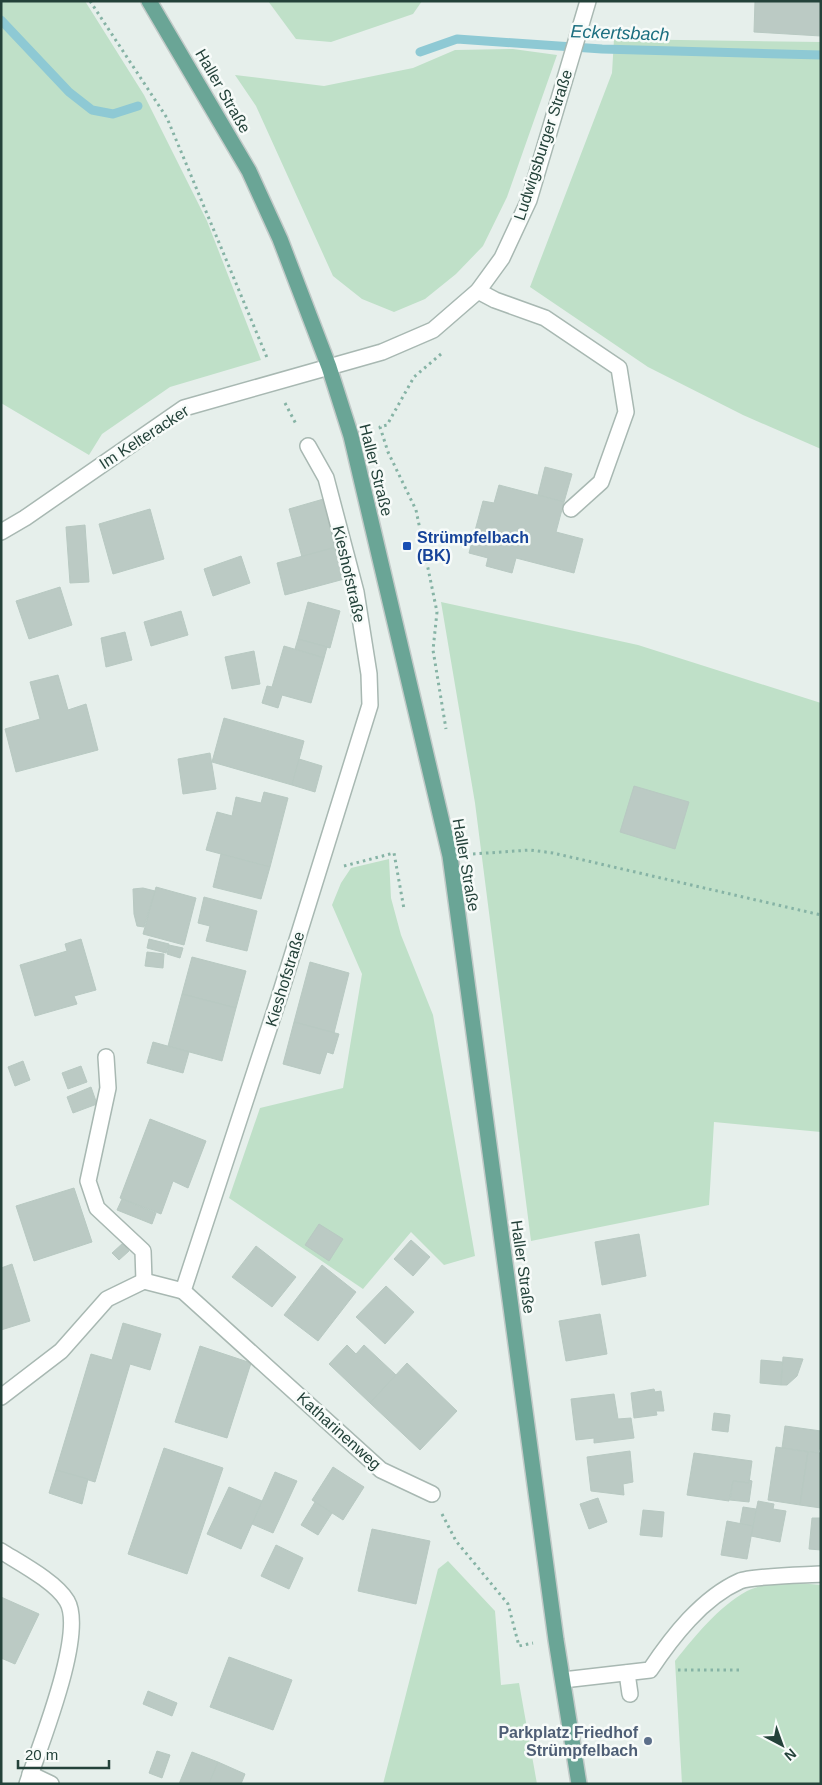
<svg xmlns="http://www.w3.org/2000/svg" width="822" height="1785" viewBox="0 0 822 1785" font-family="Arial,sans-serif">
<rect width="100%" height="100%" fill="#e6efeb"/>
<g fill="#bfe0c8">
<path d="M1 1H85L144 95 207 221 261 360 170 387 102 434 89 455 1 403Z"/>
<path d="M268 1H422L413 14 331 42 296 39Z"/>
<path d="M614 39 821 42V449L743 415 648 367 530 287 612 73Z"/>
<path d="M513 49 557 55 507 197 483 246 456 274 425 299 394 312 362 299 333 276 256 106 235 75 324 86 413 68 455 50Z"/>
<path d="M441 602 638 645 821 703V1132L714 1122 709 1205 531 1241 475 803Z"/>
<path d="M389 859 391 898 401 935 433 1015 475 1256 444 1265 411 1232 363 1289 229 1198 260 1108 343 1088 362 974 332 905 341 883 351 868Z"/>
<path d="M448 1561 495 1611 501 1685 519 1683 537 1784H383L438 1569Z"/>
<path d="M776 1581 821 1585V1784H682L675 1661C696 1635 717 1608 747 1591 756 1587 767 1584 776 1581Z"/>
</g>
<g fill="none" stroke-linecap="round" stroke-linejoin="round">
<g stroke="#8ec9d4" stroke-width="9">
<path d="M1 20 69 92 92 110 113 114 138 106"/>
<path d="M420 52 457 39 602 49 821 55"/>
</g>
</g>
<g fill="#bbcac4" stroke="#b8c9c2">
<path d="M755 1H821V36L754 32Z"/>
<path d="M545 467 572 474 564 502 538 495Z"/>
<path d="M499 485 564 502 556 532 583 539 574 573 516 558 512 573 486 566 488 558 469 553 483 501 494 503Z"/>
<path d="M327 498 340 546 302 557 289 509Z"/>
<path d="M150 509 164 559 113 574 99 524Z"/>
<path d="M85 525 89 582 70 583 66 527Z"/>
<path d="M340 546 348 578 285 595 277 563Z"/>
<path d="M241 556 250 583 213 596 204 569Z"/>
<path d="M60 587 72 625 29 639 16 601Z"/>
<path d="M308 602 340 611 330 648 298 639Z"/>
<path d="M181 611 188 635 151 646 144 622Z"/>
<path d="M125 632 132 660 106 667 101 638Z"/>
<path d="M298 639 327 647 324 658 295 649Z"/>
<path d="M284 646 324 658 311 703 282 695 278 708 262 703 267 686 272 687Z"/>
<path d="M254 651 260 684 232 689 225 657Z"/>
<path d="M58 675 68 710 86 704 98 750 16 772 5 729 40 719 30 682Z"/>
<path d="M224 718 304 741 292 785 212 762Z"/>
<path d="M210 753 216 789 183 794 178 759Z"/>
<path d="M299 759 322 766 315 792 292 785Z"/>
<path d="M634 786 689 802 675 849 620 832Z"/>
<path d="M264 792 288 798 270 867 206 850 217 812 232 816 236 797 261 803Z"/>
<path d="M221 854 270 867 261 899 213 887Z"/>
<path d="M156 887 196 898 184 945 143 934Z"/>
<path d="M143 888 155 891 144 927 137 926 134 914 133 889Z"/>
<path d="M204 897 257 911 247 951 206 941 210 926 198 923Z"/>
<path d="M81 939 96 990 74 996 77 1004 35 1016 20 965 67 951 65 944Z"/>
<path d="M149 939 169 944 166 953 147 948Z"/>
<path d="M169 945 183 948 180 958 167 954Z"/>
<path d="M147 952 164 954 163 968 145 966Z"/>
<path d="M192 957 246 971 236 1008 182 994Z"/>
<path d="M310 962 349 973 334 1033 294 1022Z"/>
<path d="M182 994 236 1008 222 1061 168 1046Z"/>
<path d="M294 1022 339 1034 333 1054 327 1052 320 1074 283 1064Z"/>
<path d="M153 1042 189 1052 183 1073 147 1063Z"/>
<path d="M23 1061 30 1080 15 1086 8 1067Z"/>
<path d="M81 1066 87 1082 68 1089 62 1073Z"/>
<path d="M91 1087 97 1104 73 1113 67 1097Z"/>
<path d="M150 1119 206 1141 188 1188 173 1181 161 1214 120 1198Z"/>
<path d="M74 1188 92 1242 34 1261 16 1206Z"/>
<path d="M122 1199 156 1213 152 1224 117 1210Z"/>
<path d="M319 1224 343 1239 329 1261 305 1245Z"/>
<path d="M639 1234 646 1276 602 1285 595 1242Z"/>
<path d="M411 1240 430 1257 413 1276 394 1259Z"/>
<path d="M123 1243 129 1251 119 1260 112 1253Z"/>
<path d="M256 1246 296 1277 272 1307 232 1277Z"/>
<path d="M12 1264 30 1321 1 1330V1268Z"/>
<path d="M322 1265 356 1292 318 1341 284 1315Z"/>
<path d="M386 1286 414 1312 385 1344 356 1317Z"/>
<path d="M600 1314 607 1354 566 1361 559 1321Z"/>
<path d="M123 1323 161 1334 150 1370 130 1364 95 1482 56 1470 91 1354 112 1360Z"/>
<path d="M347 1345 356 1354 364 1345 396 1375 370 1403 329 1364Z"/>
<path d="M200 1346 251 1363 227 1438 175 1422Z"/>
<path d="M783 1357 803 1359 797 1376 787 1385H781Z"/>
<path d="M761 1360 782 1362 781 1385 760 1383Z"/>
<path d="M407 1363 457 1411 420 1450 370 1403Z"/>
<path d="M654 1389 655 1392 661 1391 664 1411H656L657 1415 634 1418 631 1393Z"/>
<path d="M614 1394 618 1419 631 1418 634 1438 594 1443V1438L576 1440 571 1399Z"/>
<path d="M714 1413 730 1415 728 1432 712 1430Z"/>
<path d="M785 1426 821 1431V1444L818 1453 782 1448Z"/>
<path d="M776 1447 808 1452 800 1505 768 1500Z"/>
<path d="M164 1448 223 1468 187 1574 128 1554Z"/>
<path d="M630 1451 633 1482 623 1484 624 1495 591 1491 587 1457Z"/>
<path d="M808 1452 821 1453V1508L800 1505Z"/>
<path d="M694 1453 752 1461 749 1483 733 1481 729 1501 687 1495Z"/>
<path d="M333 1467 364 1487 343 1520 312 1500Z"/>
<path d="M56 1470 88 1479 82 1504 49 1493Z"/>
<path d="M275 1472 297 1481 273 1533 252 1524Z"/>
<path d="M749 1480 752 1481 749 1502 730 1500 733 1481 749 1483Z"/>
<path d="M229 1487 262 1501 241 1549 207 1534Z"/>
<path d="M598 1498 607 1522 589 1529 580 1504Z"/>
<path d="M758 1501 774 1504 773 1509 786 1511 780 1542 751 1536Z"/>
<path d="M315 1502 332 1513 318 1535 301 1525Z"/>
<path d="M743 1507 756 1509 753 1526 740 1524Z"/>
<path d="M643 1510 664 1512 662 1537 640 1535Z"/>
<path d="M812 1518H821V1550L809 1549Z"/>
<path d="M727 1521 753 1526 747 1559 721 1555Z"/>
<path d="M372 1529 430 1541 416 1604 358 1591Z"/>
<path d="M276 1545 303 1558 289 1589 261 1576Z"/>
<path d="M1 1597 39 1614 15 1664 1 1658Z"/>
<path d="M229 1657 292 1680 273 1730 210 1707Z"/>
<path d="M148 1691 177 1703 172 1716 143 1704Z"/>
<path d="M157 1751 170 1755 162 1778 149 1773Z"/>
<path d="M192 1752 218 1762 209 1784H179Z"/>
<path d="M218 1762 245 1774 241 1784H209Z"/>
</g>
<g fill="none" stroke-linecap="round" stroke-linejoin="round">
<defs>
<g id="service">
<path d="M478 291 495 300 545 318 619 368 626 412 601 482 571 509"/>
<path d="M106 1057 108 1088 88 1181 97 1208 143 1251 144 1281"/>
<path d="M627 1673 630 1694"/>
</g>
<g id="minor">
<path d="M1 532 25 518 184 408 329 367"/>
<path d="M183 1291 381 1470 432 1494"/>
<path d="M1 1397 61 1351 107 1299 144 1281 183 1291 278 1001 370 705 369 674 356 592 326 478 308 446"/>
<path d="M1 1551C20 1563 56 1582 67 1601 86 1633 39 1748 27 1784"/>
<path d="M563 1680 650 1670C672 1637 702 1598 740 1581 751 1576 805 1575 821 1574"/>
<path d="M30 1774 51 1784"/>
</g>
<path id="tertiary" d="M329 367 382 352 433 330 478 291 502 258 529 200 588 1"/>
<path id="primary" d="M149 1 249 171 280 239 329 367 351 436 450 856 556 1640 579 1784"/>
</defs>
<use href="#service" stroke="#a8b8b2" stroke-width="18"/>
<use href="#minor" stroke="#a8b8b2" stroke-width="18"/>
<use href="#tertiary" stroke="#a8b8b2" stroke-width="18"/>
<use href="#primary" stroke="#c2cac8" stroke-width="18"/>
<g stroke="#86b3a5" stroke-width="3" stroke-dasharray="2.5 4" stroke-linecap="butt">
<path d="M90 1 167 118 268 360"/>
<path d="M441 354 414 377 387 425 380 427 388 452 416 510 437 612 433 650 446 729"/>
<path d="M285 403 297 426"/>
<path d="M473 854 530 850 553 853 821 915"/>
<path d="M344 866 394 853 404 909"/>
<path d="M442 1514 456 1541 508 1604 519 1646 533 1643"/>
<path d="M678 1670H739"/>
</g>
<use href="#service" stroke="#fff" stroke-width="15"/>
<use href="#minor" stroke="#fff" stroke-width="15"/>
<use href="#tertiary" stroke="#fff" stroke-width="15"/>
<use href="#primary" stroke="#6aa596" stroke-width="15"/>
</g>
<rect fill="#1a4fb4" stroke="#f7fbf9" stroke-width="2" x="402" y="541" width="10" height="10" rx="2.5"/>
<circle fill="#5c6f8a" stroke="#f7fbf9" stroke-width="2" cx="648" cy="1741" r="5"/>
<g text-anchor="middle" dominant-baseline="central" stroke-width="5" stroke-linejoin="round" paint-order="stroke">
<g font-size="16" fill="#24423a" stroke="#f7fbf9">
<text transform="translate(223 91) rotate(60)">Haller Straße</text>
<text transform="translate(543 145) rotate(-72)">Ludwigsburger Straße</text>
<text transform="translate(144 437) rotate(-33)">Im Kelteracker</text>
<text transform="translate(376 470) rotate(76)">Haller Straße</text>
<text transform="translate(349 574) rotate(77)">Kieshofstraße</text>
<text transform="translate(466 865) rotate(80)">Haller Straße</text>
<text transform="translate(285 979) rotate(-73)">Kieshofstraße</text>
<text transform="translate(523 1267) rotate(82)">Haller Straße</text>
<text transform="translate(339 1431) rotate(42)">Katharinenweg</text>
</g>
<g font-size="16" font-weight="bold" fill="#164399" stroke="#f7fbf9" text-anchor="start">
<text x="417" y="537">Strümpfelbach<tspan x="417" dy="18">(BK)</tspan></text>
</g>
<g font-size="16" font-weight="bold" fill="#4e5e75" stroke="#f7fbf9" text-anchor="end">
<text x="638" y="1732">Parkplatz Friedhof<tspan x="638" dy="18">Strümpfelbach</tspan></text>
</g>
<g font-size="18" font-style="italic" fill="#1c6f80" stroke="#f7fbf9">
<text transform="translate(620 33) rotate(2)">Eckertsbach</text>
</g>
</g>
<rect width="822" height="1785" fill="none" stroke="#24423a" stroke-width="5"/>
<g transform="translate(782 1745) rotate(139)" stroke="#f7fbf9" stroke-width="4" paint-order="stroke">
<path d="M0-4L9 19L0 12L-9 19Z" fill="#24423a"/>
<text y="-8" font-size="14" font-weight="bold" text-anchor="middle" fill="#24423a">N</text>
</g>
<path d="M18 1760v8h91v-8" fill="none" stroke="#24423a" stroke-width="2.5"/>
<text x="25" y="1760" font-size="15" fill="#24423a" stroke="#f7fbf9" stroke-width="4" paint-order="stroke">20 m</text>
</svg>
